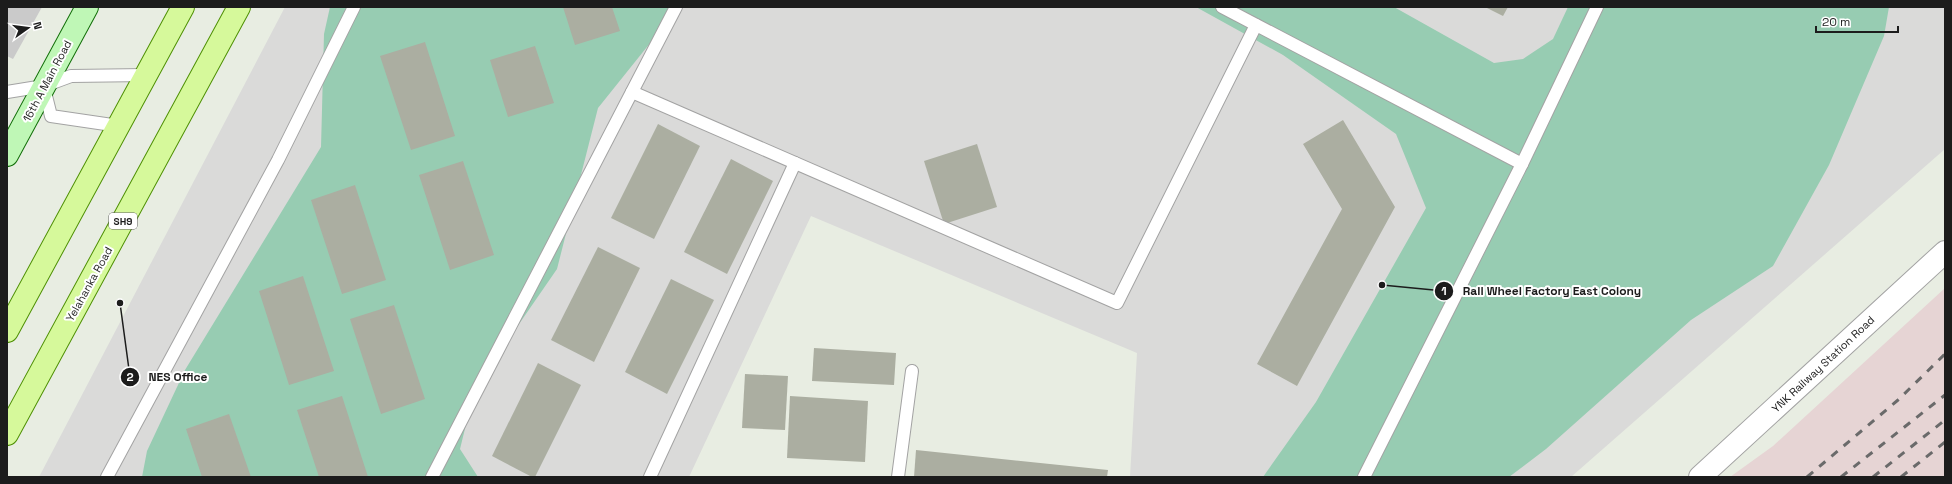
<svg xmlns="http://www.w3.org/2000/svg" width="1952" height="484" viewBox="0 0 1952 484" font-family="'Space Grotesk',sans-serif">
<rect width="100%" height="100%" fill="#e8ede2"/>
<path fill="#dadad9" d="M285 7H1945V149L1571 477H1130L1137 353 811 216 689 477H39Z"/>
<path fill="#e6d4d4" d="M1945 288V477H1730L1773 446Z"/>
<path fill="#cacaca" d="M7 7H42L13 59 7 56Z"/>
<g fill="#97ccb2">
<path d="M330 7H679L598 108 557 269 475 388 460 449 478 477H142L147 451 185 370 321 147 324 34Z"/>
<path d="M1196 7H1394L1494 63 1523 59 1553 39 1568 7H1889L1884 36 1829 165 1773 266 1691 320 1546 449 1509 477H1263L1316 402 1426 208 1396 134 1283 55Z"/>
</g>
<g fill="#abaea1">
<path d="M563 7H612L620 31 575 45Z"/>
<path d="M1485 7H1508L1503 16Z"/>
<path d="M425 42 455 136 411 150 380 56Z"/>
<path d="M535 46 554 103 508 117 490 60Z"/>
<path d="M1343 120 1395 207 1297 386 1257 364 1342 209 1303 144Z"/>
<path d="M658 124 700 146 654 239 611 218Z"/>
<path d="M977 144 997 207 944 224 924 161Z"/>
<path d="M731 159 773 181 727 274 684 252Z"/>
<path d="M463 161 494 255 450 270 419 175Z"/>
<path d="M355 185 386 280 342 294 311 200Z"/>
<path d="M598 247 640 268 594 362 551 340Z"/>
<path d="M303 276 334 371 289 385 259 291Z"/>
<path d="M671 279 714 300 667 394 625 372Z"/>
<path d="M394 305 425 399 381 414 350 319Z"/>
<path d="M814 348 896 353 894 385 812 381Z"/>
<path d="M538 363 581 385 535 477H532L492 456Z"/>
<path d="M745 374 788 376 785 430 742 428Z"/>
<path d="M342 396 368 477H319L297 410Z"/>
<path d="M790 396 868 401 865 462 787 458Z"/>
<path d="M229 414 251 477H202L186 429Z"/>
<path d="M916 450 1108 470 1107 477H914Z"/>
</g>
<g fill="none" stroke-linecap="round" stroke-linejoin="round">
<defs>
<g id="lane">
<path d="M1222 7 1522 164"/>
<path d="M44 88 51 116 119 126"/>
<path d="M7 92 44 86 71 76 146 75"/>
<path d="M632 92 1117 303 1256 25"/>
<path d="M107 477 278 160 354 7"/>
<path d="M432 477 676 7"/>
<path d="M650 477 795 163"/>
<path d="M898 477 912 371"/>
<path d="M1364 477 1522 164 1597 7"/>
</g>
<path id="street" d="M1700 477 1945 252"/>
<path id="secondary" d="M7 155 87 7"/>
<g id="primary">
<path d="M7 331 183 7"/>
<path d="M7 434 239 7"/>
</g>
</defs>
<use href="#lane" stroke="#a3a3a3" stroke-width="14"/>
<use href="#street" stroke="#a3a3a3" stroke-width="24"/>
<use href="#secondary" stroke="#116e08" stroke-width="24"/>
<use href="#primary" stroke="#4e9004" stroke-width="24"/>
<use href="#lane" stroke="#fff" stroke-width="12"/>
<use href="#street" stroke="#fff" stroke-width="22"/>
<use href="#secondary" stroke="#bff7b6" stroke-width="22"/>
<use href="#primary" stroke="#d6f99b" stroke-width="22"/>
<g stroke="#6a6a6a" stroke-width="3" stroke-dasharray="8 8" stroke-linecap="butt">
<path d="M1807 477 1898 400 1945 354"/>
<path d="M1841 477 1945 395"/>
<path d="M1873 477 1945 420"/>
<path d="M1901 477 1945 442"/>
</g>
</g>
<g text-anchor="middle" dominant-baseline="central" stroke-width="4" stroke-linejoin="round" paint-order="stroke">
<rect fill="#fff" stroke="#606060" stroke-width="1" x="109" y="213" width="28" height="16" rx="3"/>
<g font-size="10" font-weight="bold" fill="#1c1c1c">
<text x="123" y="221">SH9</text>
</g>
<g font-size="11" fill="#1c1c1c" stroke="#fff">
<text transform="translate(47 81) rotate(-62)">16th A Main Road</text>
<text transform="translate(89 284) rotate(-61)">Yelahanka Road</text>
<text transform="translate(1823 364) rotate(-43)">YNK Railway Station Road</text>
</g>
</g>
<path fill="none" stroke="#1c1c1c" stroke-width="1.5" d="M1382 285L1444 291M120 303L130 377"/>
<g fill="#1c1c1c" stroke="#fff" stroke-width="1.5">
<circle cx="1382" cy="285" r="4"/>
<circle cx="120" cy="303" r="4"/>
<circle cx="1444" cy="291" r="10"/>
<circle cx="130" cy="377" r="10"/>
</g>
<g font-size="12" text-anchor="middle" font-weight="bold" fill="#fff">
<text x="1444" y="295">1</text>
<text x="130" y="381">2</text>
</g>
<g font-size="12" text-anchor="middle" font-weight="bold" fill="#1c1c1c" stroke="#fff" stroke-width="4" stroke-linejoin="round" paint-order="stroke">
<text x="1552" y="295">Rail Wheel Factory East Colony</text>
<text x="178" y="381">NES Office</text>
</g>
<rect width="1952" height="484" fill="none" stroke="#1c1c1c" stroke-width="16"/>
<g transform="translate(28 28) rotate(76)" stroke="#ffffff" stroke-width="3" paint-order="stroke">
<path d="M0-3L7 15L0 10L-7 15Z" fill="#1c1c1c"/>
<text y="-6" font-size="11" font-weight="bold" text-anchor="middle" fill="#1c1c1c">N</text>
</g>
<path d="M1816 26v6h82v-6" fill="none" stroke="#1c1c1c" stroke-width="2"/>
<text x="1822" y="26" font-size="12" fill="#1c1c1c" stroke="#ffffff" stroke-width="3" paint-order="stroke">20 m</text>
</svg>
